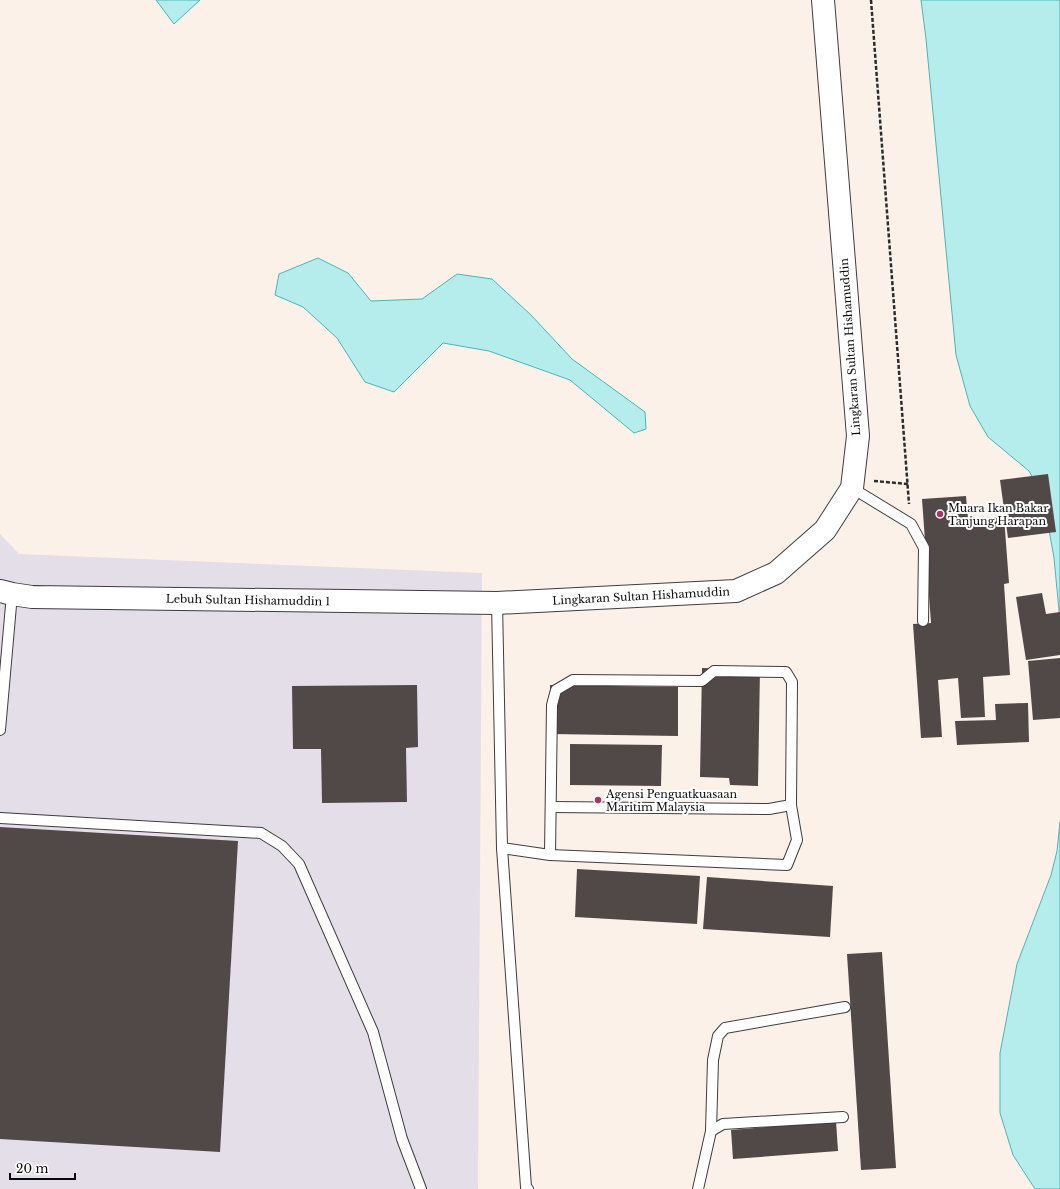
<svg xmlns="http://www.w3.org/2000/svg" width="1060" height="1189" viewBox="0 0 1060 1189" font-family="'Libre Baskerville',serif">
<rect width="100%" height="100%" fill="#fcf1e9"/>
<path fill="#e3dee8" d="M0 534 19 554 482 573 478 1189H0Z"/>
<g fill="#b5ecec" stroke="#46b7b9">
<path d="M156 0H200L174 24Z"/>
<path d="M921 0H1060V621L1054 558 1043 496 1029 471 988 437 970 406 956 355 926 39Z"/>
<path d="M318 258 348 273 371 301 422 299 457 274 492 279 531 315 572 359 645 412 646 429 634 433 570 380 489 351 443 343 394 392 365 382 337 338 303 307 275 295 279 274Z"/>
<path d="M1060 822V1189H1035L1013 1155 1000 1113V1053L1017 964 1051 875 1057 851Z"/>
</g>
<g fill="#514848">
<path d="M1048 474 1056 532 1008 538 1000 480Z"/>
<path d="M966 496 968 519 1004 517 1009 583 1004 584 1010 675 983 677 985 717 961 718 958 678 938 680 942 737 921 738 913 624 931 623 922 499Z"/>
<path d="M1042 593 1046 614 1060 612V655L1026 660 1016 597Z"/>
<path d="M1060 658V718L1033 720 1028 661Z"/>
<path d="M702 668 760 669 758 786 730 785 729 778 700 777Z"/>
<path d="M417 685 418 747 406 748 407 802 322 803 321 749H293L292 686Z"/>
<path d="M550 685 678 687V736L550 734Z"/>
<path d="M1028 703 1029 742 957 745 955 721 996 720 995 704Z"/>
<path d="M570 744 662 745 661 786 570 785Z"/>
<path d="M0 827 238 841 220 1152 0 1139Z"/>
<path d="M577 869 700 876 697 924 575 917Z"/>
<path d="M707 877 833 886 830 937 703 929Z"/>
<path d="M882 952 896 1168 861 1170 847 954Z"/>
<path d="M836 1121 838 1151 733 1159 731 1130Z"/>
</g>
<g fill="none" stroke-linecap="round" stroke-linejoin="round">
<defs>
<g id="service">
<path d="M852 488 911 524 924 548 923 621"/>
<path d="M497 603 502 848 526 1187 528 1189"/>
<path d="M0 730 12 594"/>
<path d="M551 807 769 809 791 805"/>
<path d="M0 818 261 833 282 846 299 864 373 1032 402 1139 421 1189"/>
<path d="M502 848 550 855 787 865 797 840 791 805 792 682 786 672 714 671 702 681 573 680 556 690 552 705 550 855"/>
<path d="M711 1131 713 1060 718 1036 725 1028 845 1007"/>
<path d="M698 1189 711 1131 723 1124 843 1117"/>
</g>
<path id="tertiary" d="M0 591 12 594 32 597 497 603 736 591 776 573 825 530 852 488 858 436 823 0"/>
</defs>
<use href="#service" stroke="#3d3d3d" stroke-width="12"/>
<use href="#tertiary" stroke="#3d3d3d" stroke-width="24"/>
<g stroke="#2c2c2c" stroke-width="2.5" stroke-dasharray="4 2" stroke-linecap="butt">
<path d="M871 0 909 504"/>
<path d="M874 481 908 484"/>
</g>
<use href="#service" stroke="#fff" stroke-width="10"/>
<use href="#tertiary" stroke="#fff" stroke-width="22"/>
</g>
<g fill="#a53665" stroke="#fff" stroke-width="1.5">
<circle cx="940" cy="514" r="4"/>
<circle cx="598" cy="800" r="4"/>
</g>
<g text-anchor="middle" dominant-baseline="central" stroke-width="4" stroke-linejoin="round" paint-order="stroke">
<g font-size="11" fill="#0a0a0a" stroke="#fff">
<text transform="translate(850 347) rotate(-94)">Lingkaran Sultan Hishamuddin</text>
<text transform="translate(641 596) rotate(-3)">Lingkaran Sultan Hishamuddin</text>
<text transform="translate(248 600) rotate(1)">Lebuh Sultan Hishamuddin 1</text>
</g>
<g font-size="11" fill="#0a0a0a" stroke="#fff" text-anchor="start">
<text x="948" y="508">Muara Ikan Bakar<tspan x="948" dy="13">Tanjung Harapan</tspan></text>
<text x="606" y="794">Agensi Penguatkuasaan<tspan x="606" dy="13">Maritim Malaysia</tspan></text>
</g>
</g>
<path d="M10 1173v6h65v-6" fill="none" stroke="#0a0a0a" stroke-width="2"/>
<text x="16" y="1173" font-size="12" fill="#0a0a0a" stroke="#ffffff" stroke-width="3" paint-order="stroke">20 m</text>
</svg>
